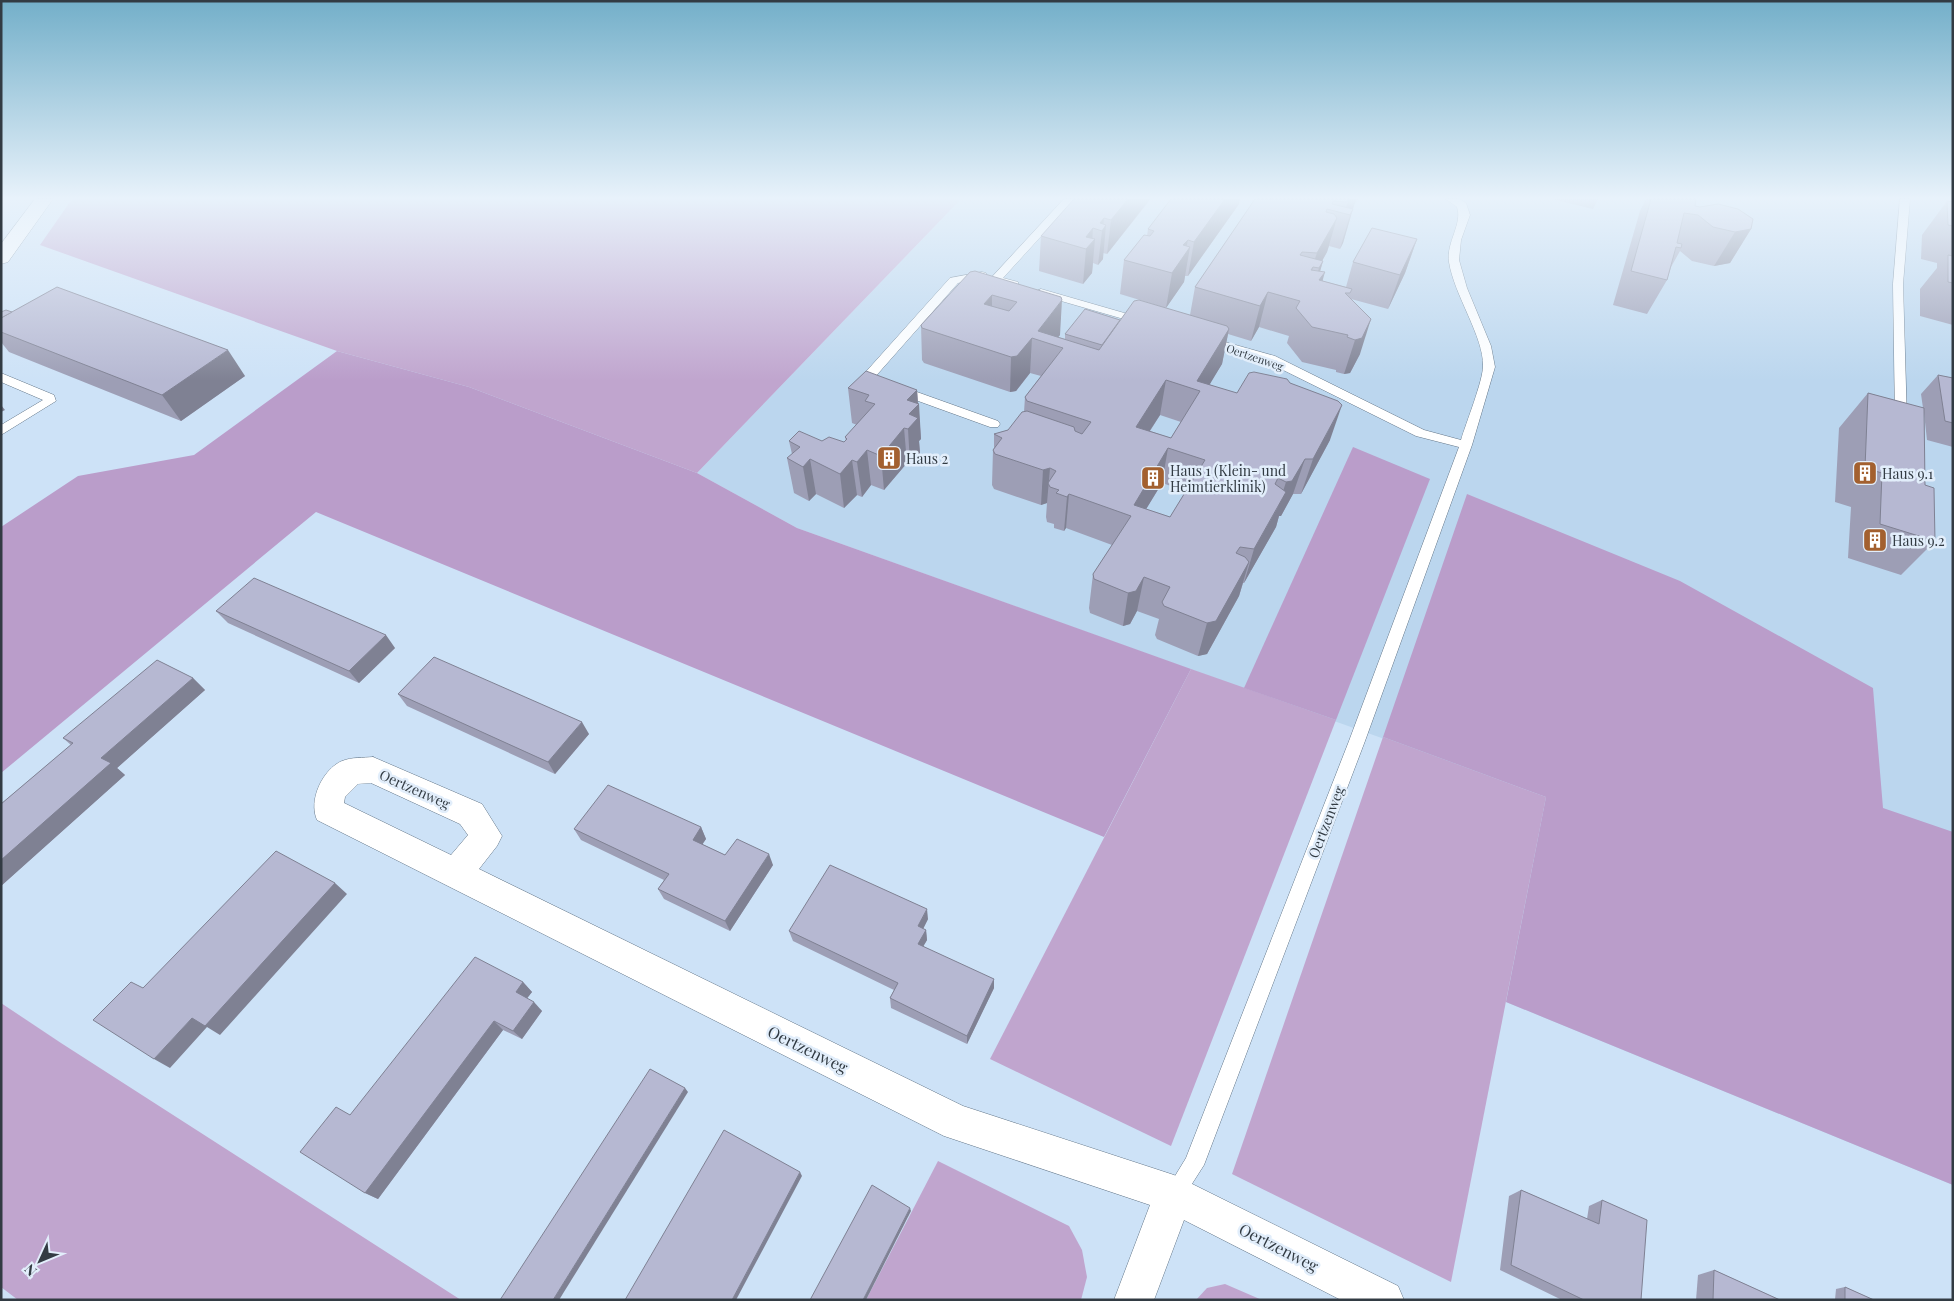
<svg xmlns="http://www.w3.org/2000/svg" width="1954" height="1301" font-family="'Playfair Display',serif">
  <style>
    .built { fill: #bbd6ee }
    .green { fill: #c0a5ce }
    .forest { fill: #ba9dca }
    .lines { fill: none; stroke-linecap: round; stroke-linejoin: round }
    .service-casing { stroke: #637688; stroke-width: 1 }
    .minor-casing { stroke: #637688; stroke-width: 1 }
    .service { fill: #fff; fill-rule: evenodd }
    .minor { fill: #fff; fill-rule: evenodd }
    .wall { fill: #9d9eb5; fill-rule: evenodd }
    .shaded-wall { fill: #7f8193 }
    .building { fill: #b6b8d2; stroke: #7f8193; fill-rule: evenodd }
    .labels { text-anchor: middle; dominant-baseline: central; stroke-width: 5; stroke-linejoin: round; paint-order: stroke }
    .far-street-label { font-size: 11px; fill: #323b43; stroke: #e2eefb }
    .poi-label { font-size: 14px; fill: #323b43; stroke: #e2eefb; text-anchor: start }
    .street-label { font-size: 14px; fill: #323b43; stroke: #e2eefb }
    .near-street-label { font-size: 16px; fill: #323b43; stroke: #e2eefb }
  </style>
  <rect width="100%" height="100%" fill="#cde2f7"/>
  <polygon class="built" points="961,199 1953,199 1953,1185 1506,1002 1546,797 797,528 697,473"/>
  <g class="green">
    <polygon points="72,199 961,199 697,473 469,387 337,351 40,245"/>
    <polygon points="1191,669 1336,720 1171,1146 990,1059"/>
    <polygon points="1383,737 1546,797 1451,1282 1232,1174"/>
    <polygon points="1,1003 61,1043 461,1300 18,1300 1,1287"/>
    <polygon points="938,1161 1069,1226 1082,1250 1087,1277 1081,1300 866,1300"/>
    <polygon points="1225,1284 1262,1300 1196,1300 1207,1288"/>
  </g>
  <g class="forest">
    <polygon points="337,351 469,387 697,473 797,528 1191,669 1104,837 316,512 1,773 1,527 78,476 194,455"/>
    <polygon points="1353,447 1430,479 1336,720 1244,688"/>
    <polygon points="1467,494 1680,581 1873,688 1883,808 1953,832 1953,1185 1506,1002 1546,797 1383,737"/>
  </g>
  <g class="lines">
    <defs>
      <g id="service">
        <polygon points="1064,199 1075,199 1003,278 1018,282 1018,286 992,281 992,277"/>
        <path d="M1446,199H1459L1466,203L1470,215L1461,240L1459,260L1467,288L1491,346L1495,367L1472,445L1365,741L1204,1165L1181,1201L1174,1204L1167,1201L1164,1194L1186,1158L1349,741L1459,447L1416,436L1267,362L1203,343L1201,341L1207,337L1275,356L1424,430L1461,440C1466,423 1483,381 1483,366C1484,337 1454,295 1449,262C1446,242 1463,224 1457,207Z"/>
        <polygon points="1900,199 1910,199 1903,284 1907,422 1901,426 1895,422 1893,284"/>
        <polygon points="982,272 986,273 986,277 958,283 875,377 998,421 1000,424 998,427 990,427 863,381 861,378 863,375 950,278"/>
        <polygon points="1041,289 1145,319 1147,321 1141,324 1037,294 1035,292"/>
        <polygon points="1,373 54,395 56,401 1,435 1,425 43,400 1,382"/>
      </g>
      <g id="minor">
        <polygon points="35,199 53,199 8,262 1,264 1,244"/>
        <path d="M373,757L482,804L502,836L497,846L479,869L963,1106L1174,1175L1398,1286L1404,1300H1341L1184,1220L1154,1300H1114L1150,1205L944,1136L317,820C308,800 323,769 342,761C352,757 363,758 373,757ZM371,783L460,824L468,835L451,855L344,803L345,797L358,784Z"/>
      </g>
    </defs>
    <use href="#service" class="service-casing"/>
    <use href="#minor" class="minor-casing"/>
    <use href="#service" class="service"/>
    <use href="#minor" class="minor"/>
  </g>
  <g class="wall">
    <path d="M1255,199H1358L1355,204H1354L1343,243L1340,249L1329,246L1327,252L1322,261H1323L1320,271L1323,281L1346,287L1353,262L1417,239L1405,273L1388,309L1351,299L1360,354L1350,373L1344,374L1336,372V370L1302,362L1287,343L1289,336L1259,327L1251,341L1228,334L1222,364L1209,384L1330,440L1301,494H1293L1281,516H1279L1276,527L1244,583H1243L1239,596L1207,654L1198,656L1157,639L1155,635L1159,619L1137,611L1130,624L1123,626L1090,613L1089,608L1093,574L1112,545L1066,528L1064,531L1054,528V524L1047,522L1046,517L1047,503L1041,505L994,489L992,485L993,450L994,448V434L1008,430L1024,412L1025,397L1041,376L1030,373L1016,391L1010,392L924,363L922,360L921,325L975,271L1060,335L1058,337L1065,339V334L1120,320L1190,315L1195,287ZM1160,415L1181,422L1171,438L1150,431ZM1162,483L1186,491L1170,517L1146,509Z"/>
    <polygon points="1552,199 1598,199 1593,209"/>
    <polygon points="1646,199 1696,199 1695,206 1751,229 1730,263 1714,266 1692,261 1680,251 1671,267 1667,280 1647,314 1613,305 1640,211"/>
    <polygon points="1150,200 1107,254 1103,253 1103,259 1098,265 1093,263 1092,273 1083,284 1039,271 1041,236"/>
    <polygon points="1947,201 1953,202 1953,325 1920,316 1920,289 1937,268 1937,263 1921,259 1922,235"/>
    <polygon points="1239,204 1188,276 1185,276 1184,282 1166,308 1120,294 1124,260 1147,236 1148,229"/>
    <polygon points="1,312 12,312 245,376 181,421 9,352 1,342"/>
    <polygon points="1938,375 1953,378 1953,447 1927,440 1924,413 1925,485 1935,541 1901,575 1848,558 1851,507 1835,502 1839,428 1868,393 1923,408 1921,394"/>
    <polygon points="848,388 917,390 921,439 919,441 920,453 910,464 907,463 884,490 871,485 862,497 857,495 844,508 816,494 809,501 794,493 787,458 792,454 789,441 844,442 846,441 845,437 857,425 852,423"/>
    <polygon points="216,611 395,648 359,683 228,623"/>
    <polygon points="193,678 205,690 117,768 125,775 1,886 1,804 71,745 63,738"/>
    <polygon points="398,694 589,734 555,774 407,706"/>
    <polygon points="701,827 706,839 702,844 725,855 773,865 730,931 664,899 658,889 664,880 581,840 574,829"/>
    <polygon points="928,919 923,929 926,930 927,940 923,946 994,988 967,1044 891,1008 890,998 894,990 793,941 789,931"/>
    <polygon points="523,982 532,992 527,998 542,1011 522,1039 503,1030 378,1199 365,1193 350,1115"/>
    <polygon points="1521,1190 1587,1219 1589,1206 1602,1200 1641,1300 1562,1300 1500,1270 1509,1196"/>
    <polygon points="1714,1270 1780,1300 1696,1300 1698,1275"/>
    <polygon points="1845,1287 1874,1300 1835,1300 1836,1289"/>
  </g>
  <g class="shaded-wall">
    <polygon points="1128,199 1150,199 1107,254 1111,220"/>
    <polygon points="1225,199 1240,199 1239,204 1188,276 1194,242"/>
    <polygon points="1349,199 1356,199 1353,209 1344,214"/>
    <polygon points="1353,209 1343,243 1340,249 1350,215"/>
    <polygon points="1104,218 1103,229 1106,225 1103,259 1098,265 1102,231 1100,223"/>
    <polygon points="1337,218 1327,252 1318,268 1313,267 1304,301 1311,270 1317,253"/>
    <polygon points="1093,228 1092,243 1095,239 1092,273 1083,284 1086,249 1086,237"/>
    <polygon points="1751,229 1730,263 1714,266 1735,232"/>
    <polygon points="1417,239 1405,273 1388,309 1400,275"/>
    <polygon points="1188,240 1185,254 1190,247 1184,282 1166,308 1172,273 1183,245"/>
    <polygon points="1323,261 1313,296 1309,303 1319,268"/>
    <polygon points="1325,272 1315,307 1319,280"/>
    <polygon points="1268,292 1259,327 1251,341 1260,306"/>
    <polygon points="992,295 992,329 984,304"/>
    <polygon points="1062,300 1060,335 1052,344 1038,331"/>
    <polygon points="1371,319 1360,354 1350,373 1344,374 1355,340"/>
    <polygon points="1229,329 1222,364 1198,404 1200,391 1197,381"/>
    <polygon points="1032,338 1030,373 1016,391 1010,392 1011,357"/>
    <polygon points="228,350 245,376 181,421 162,395"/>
    <polygon points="1166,380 1160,415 1130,461 1136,427"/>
    <polygon points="917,390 918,405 919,404 921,439 919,441 920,453 910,464 908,429 907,400"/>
    <polygon points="1,405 5,410 1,412"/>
    <polygon points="1342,405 1330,440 1301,494 1313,459"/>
    <polygon points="904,428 907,463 884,490 881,456"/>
    <polygon points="1168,448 1162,483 1128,539 1134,505"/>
    <polygon points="867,450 871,485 862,497 857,462"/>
    <polygon points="810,459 816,494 809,501 803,467"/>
    <polygon points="1305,459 1293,494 1281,516 1279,516 1276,527 1244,583 1254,549 1278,507 1286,482"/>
    <polygon points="852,460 857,495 844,508 840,474"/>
    <polygon points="1050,468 1047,503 1041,505 1043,470"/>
    <polygon points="1069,494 1066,528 1064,531 1067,497"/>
    <polygon points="1249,562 1239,596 1207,654 1198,656 1207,623"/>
    <polygon points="1144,577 1137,611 1130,624 1123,626 1128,593"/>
    <polygon points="386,635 395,648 359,683 349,671"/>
    <polygon points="193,678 205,690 117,768 125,775 1,886 1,860 101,758"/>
    <polygon points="582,722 589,734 555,774 548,762"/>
    <polygon points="701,827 706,839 698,851 693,840"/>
    <polygon points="769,854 773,865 730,931 725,921"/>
    <polygon points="335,883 347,894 220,1035 207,1027 170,1068 154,1059 192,1018"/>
    <polygon points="927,909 928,919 919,937 918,926"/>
    <polygon points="926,930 927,940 919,954 918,944"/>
    <polygon points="994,979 994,988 967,1044 967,1036"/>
    <polygon points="523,982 532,992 525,1001 516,992"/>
    <polygon points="534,1002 542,1011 522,1039 513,1031"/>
    <polygon points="494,1021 503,1030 378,1199 365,1193"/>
    <polygon points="685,1088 688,1092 559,1300 553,1300"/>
    <polygon points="800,1172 802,1176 736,1300 732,1300"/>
    <polygon points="910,1208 911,1211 866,1300 863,1300"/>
  </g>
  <g class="building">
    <polygon points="1074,199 1128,199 1111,220 1104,218 1100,223 1106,225 1102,231 1093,228 1086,237 1095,239 1086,249 1041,236"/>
    <polygon points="1171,199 1225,199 1194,242 1188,240 1183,245 1190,247 1172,273 1124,260 1144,235 1150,236 1154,231 1148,229"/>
    <polygon points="1255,199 1349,199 1347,202 1333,201 1332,204 1353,209 1350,215 1327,209 1326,212 1334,214 1337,218 1317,253 1302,252 1300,255 1323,261 1319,268 1313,267 1311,270 1325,272 1319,280 1352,289 1350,293 1345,293 1371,319 1362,338 1355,340 1347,337 1348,335 1312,327 1296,308 1300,301 1268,292 1260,306 1195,287"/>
    <polygon points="1651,199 1696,199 1695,206 1700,207 1718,204 1738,209 1753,219 1751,229 1735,232 1713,227 1698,215 1684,213 1677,243 1682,244 1681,248 1676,247 1667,280 1631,271"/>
    <polygon points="1947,201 1953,202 1953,226 1948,225"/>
    <polygon points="1372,228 1417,239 1400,275 1353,262"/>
    <polygon points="1948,255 1953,256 1953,283 1948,282"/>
    <path d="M975,271L1061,297L1062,300L1038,331L1099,350L1134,301L1139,300L1227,326L1229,329L1197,381L1237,393L1249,373L1254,372L1287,379L1290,383L1338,401L1342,405L1313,459H1305L1292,481L1286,482L1278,478L1275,484L1286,492L1254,549L1240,547L1236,553L1245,557L1249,562L1216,621L1207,623L1164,606L1162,602L1170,587L1144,577L1136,591L1128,593L1094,579L1093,574L1131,516L1069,494L1067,497L1056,493L1059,490L1050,487L1048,483L1056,471L1050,468L1043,470L995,454L993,450L1002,438L994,434L1008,430L1022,412L1027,411L1074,427L1075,431L1082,434L1091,422L1027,401L1025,397L1063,348L1032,338L1017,356L1011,357L922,328L921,325L970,272ZM992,295L1017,302L1009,311L984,304ZM1166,380L1200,391L1171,438L1136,427ZM1168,448L1205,460L1170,517L1134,505Z"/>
    <polygon points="57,287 228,350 162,395 1,332 1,318"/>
    <polygon points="1085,309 1120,320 1102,345 1065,334"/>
    <polygon points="6,310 12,312 1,318 1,312"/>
    <polygon points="866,371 917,390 907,400 919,404 909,414 918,418 908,429 904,428 881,456 867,450 857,462 852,460 840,474 810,459 803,467 787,458 800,447 789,441 799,431 822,441 829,437 844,442 847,439 845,437 875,404 865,401 869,395 848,388"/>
    <polygon points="1938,375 1953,378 1953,423 1945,421"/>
    <polygon points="1868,393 1924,408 1925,485 1934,488 1935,541 1880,524 1882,473 1865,468"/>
    <polygon points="254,578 386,635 349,671 216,611"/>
    <polygon points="434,657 582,722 548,762 398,694"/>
    <polygon points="157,660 193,678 101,758 111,763 1,860 1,804 73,743 63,738"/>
    <polygon points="608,785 701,827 693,840 725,855 737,839 769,854 725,921 658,889 669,874 574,829"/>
    <polygon points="276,851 335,883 205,1026 192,1018 154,1059 93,1020 131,982 143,988"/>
    <polygon points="830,865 927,909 918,926 926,930 918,944 994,979 967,1036 890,998 898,983 789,931"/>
    <polygon points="475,957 523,982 516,992 534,1002 513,1031 494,1021 365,1193 300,1152 336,1107 350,1115"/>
    <polygon points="650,1069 685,1088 553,1300 500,1300"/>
    <polygon points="724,1130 800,1172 732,1300 625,1300"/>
    <polygon points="872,1185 910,1208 863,1300 810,1300"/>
    <polygon points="1521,1190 1599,1224 1602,1200 1647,1220 1641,1300 1584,1300 1511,1265"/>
    <polygon points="1714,1270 1780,1300 1713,1300"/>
    <polygon points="1845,1287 1874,1300 1845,1300"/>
  </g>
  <linearGradient id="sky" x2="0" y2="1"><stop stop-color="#73afc9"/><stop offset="0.52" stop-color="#e8f2fb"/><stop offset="1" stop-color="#e8f2fb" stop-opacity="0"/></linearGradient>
  <rect width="1954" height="381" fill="url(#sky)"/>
  <defs>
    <symbol id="building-square" viewBox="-11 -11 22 22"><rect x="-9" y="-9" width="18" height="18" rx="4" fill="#a3602f" stroke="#e2eefb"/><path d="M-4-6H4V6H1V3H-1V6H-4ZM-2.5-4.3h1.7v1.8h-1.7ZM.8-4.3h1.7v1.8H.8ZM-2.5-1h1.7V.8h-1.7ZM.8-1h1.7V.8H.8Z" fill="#fff"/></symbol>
  </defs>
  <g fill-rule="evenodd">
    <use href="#building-square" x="875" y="444" width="28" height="28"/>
    <use href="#building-square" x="1851" y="459" width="28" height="28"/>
    <use href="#building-square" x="1139" y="464" width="28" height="28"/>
    <use href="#building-square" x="1861" y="526" width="28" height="28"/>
  </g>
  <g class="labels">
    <g class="far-street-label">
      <text transform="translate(1255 357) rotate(19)">Oertzenweg</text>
    </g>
    <g class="poi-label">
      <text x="906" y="458">Haus 2</text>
      <text x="1170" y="470">Haus 1 (Klein- und<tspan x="1170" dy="16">Heimtierklinik)</tspan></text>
      <text x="1882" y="473">Haus 9.1</text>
      <text x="1892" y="540">Haus 9.2</text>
    </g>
    <g class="street-label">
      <text transform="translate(415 789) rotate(24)">Oertzenweg</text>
      <text transform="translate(1326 822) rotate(-69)">Oertzenweg</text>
    </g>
    <g class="near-street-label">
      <text transform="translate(808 1049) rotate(26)">Oertzenweg</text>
      <text transform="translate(1279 1247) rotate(27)">Oertzenweg</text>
    </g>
  </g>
  <rect width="1954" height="1301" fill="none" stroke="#323b43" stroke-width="5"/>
  <g transform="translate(40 1261) rotate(226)" stroke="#e2eefb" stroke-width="4" paint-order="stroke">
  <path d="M0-4L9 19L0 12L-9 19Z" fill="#323b43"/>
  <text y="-8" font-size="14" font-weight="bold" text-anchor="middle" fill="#323b43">N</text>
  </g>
</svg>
